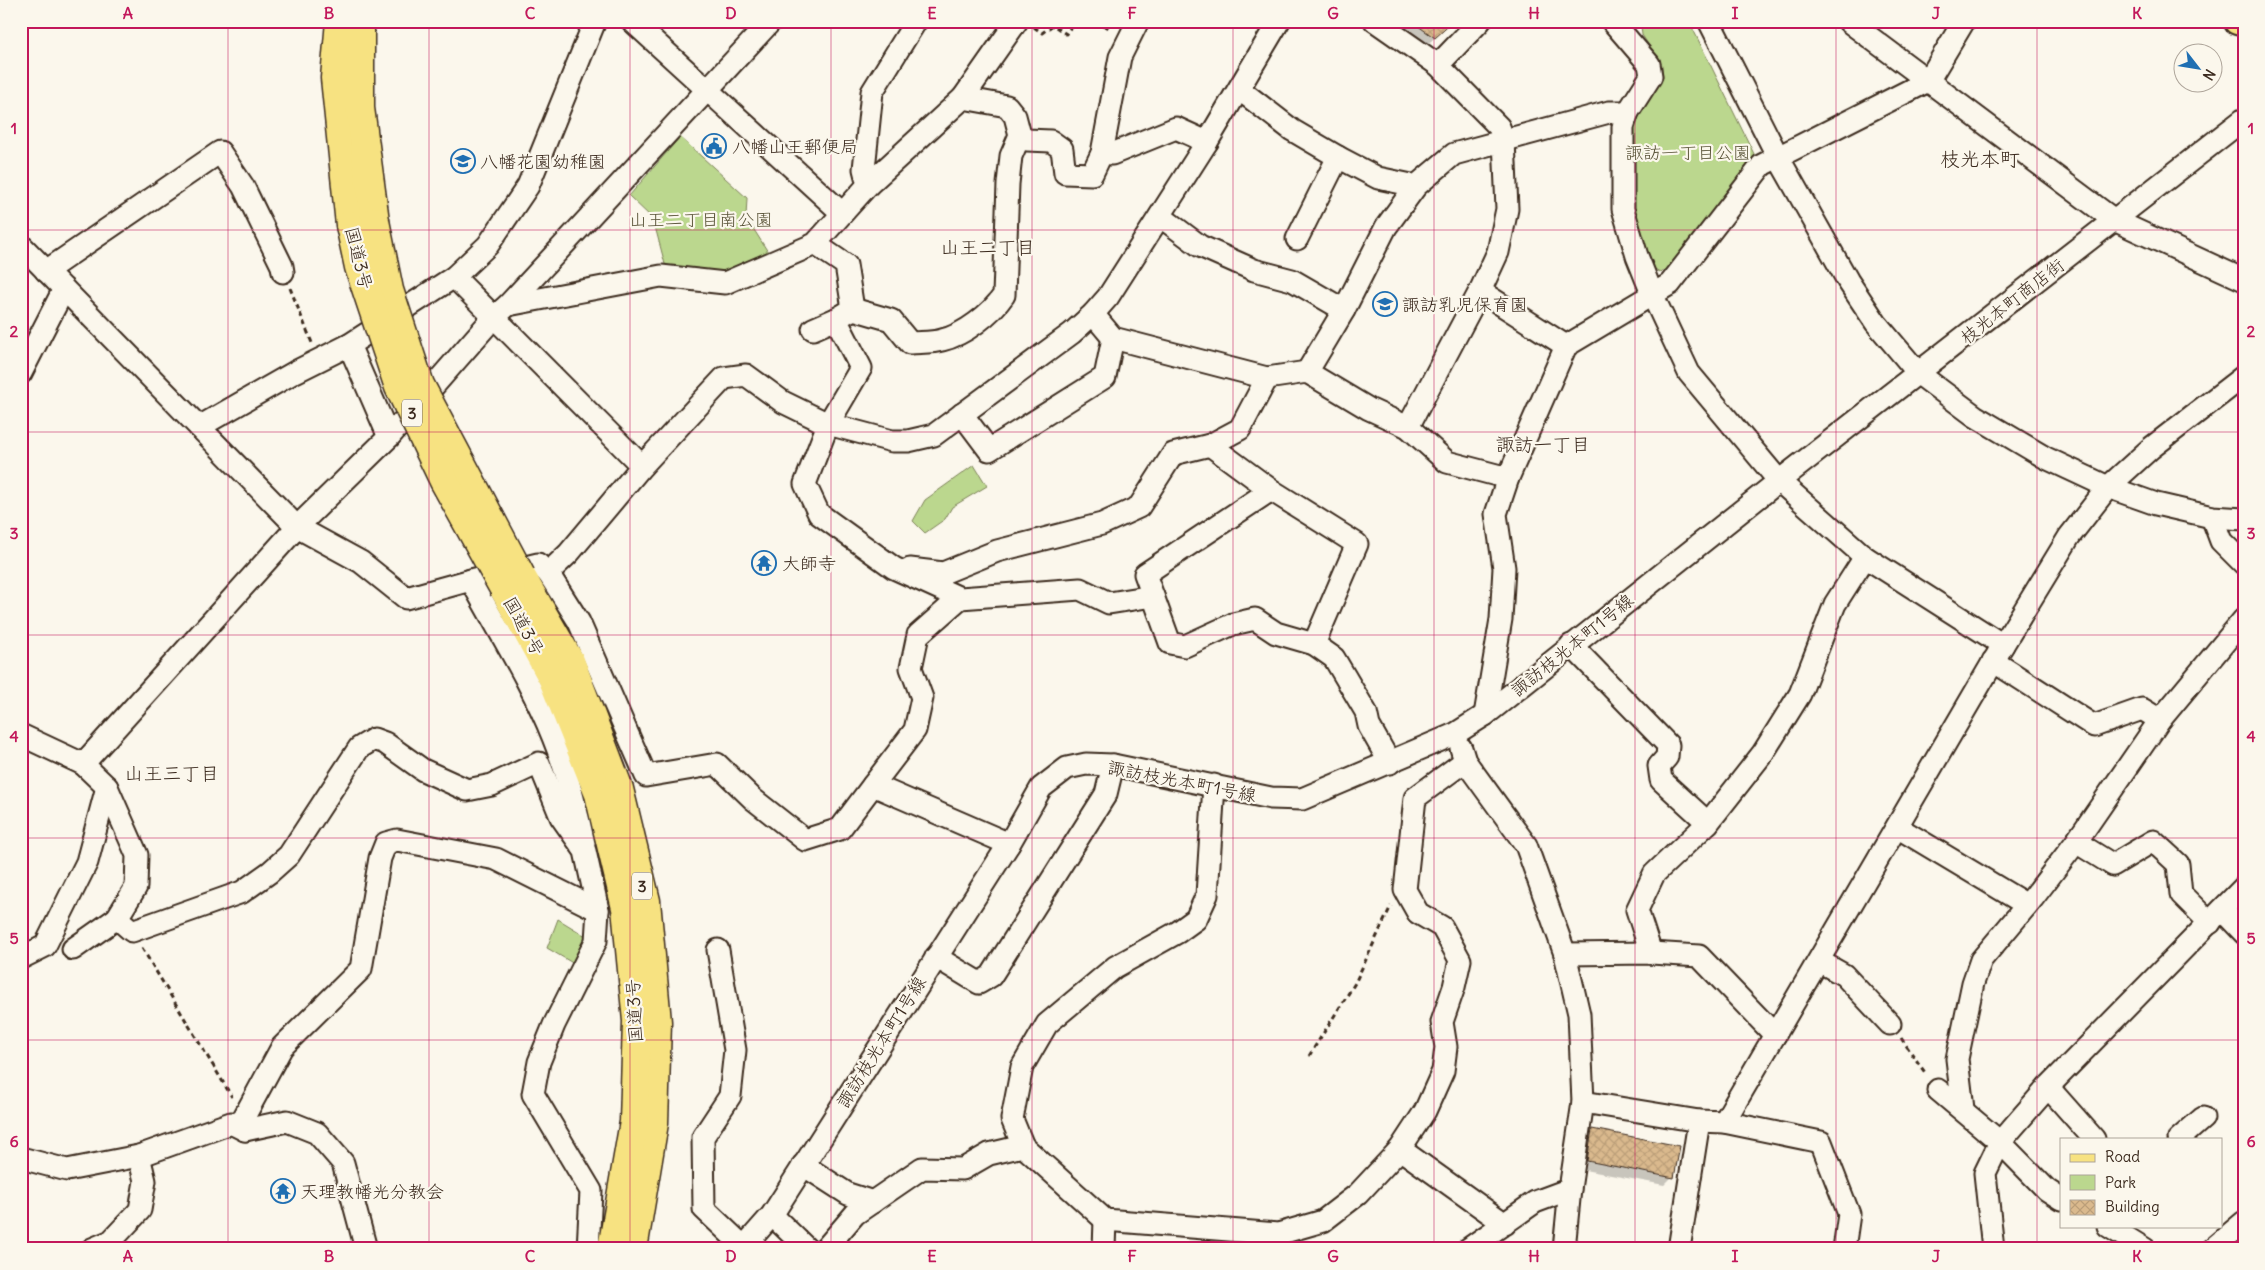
<svg xmlns="http://www.w3.org/2000/svg" width="2265" height="1270" font-family="Delius,'Klee One',sans-serif">
  <style>
    .park { fill: #bbd78e; stroke: #7b8056 }
    .shadow { fill: #0003 }
    .building { fill: url(#building-cross-hatch); stroke: #3b2a1e }
    .lines { fill: none; stroke-linecap: round; stroke-linejoin: round }
    .minor-casing { stroke: #3b2a1e; stroke-width: 25 }
    .major-casing { stroke: #3b2a1e; stroke-width: 30 }
    .highway-casing { stroke: #3b2a1e; stroke-width: 31 }
    .path { stroke: #3b2a1e; stroke-width: 3; stroke-dasharray: 5 4; stroke-linecap: butt }
    .minor { stroke: #fbf7ec; stroke-width: 21 }
    .major { stroke: #f7e281; stroke-width: 26 }
    .highway { stroke: #f7e281; stroke-width: 28 }
    .highway-bridge-casing { stroke: #3b2a1e; stroke-width: 31; stroke-linecap: butt }
    .highway-bridge { stroke: #f7e281; stroke-width: 28 }
    .grid { fill: none; stroke: #c2185b; stroke-width: 1; stroke-opacity: 0.55 }
    .labels { text-anchor: middle; dominant-baseline: central; stroke-width: 4.5; stroke-linejoin: round; paint-order: stroke }
    .shield { fill: #fbf7ec; stroke: #75685c; stroke-width: 1 }
    .shield-label { font-size: 16px; font-weight: bold; fill: #3b2a1e }
    .poi-label { font-size: 18px; fill: #3b2a1e; stroke: #fbf7ec; text-anchor: start }
    .park-label { font-size: 18px; fill: #5b553a; stroke: #fbf7ec }
    .street-label { font-size: 18px; fill: #3b2a1e; stroke: #fbf7ec }
    .neighbourhood-label { font-size: 19px; fill: #3b2a1e; stroke: #fbf7ec }
    .quarter-label { font-size: 20px; fill: #3b2a1e; stroke: #fbf7ec }
    .neatline { fill: none; stroke: #c2185b; stroke-width: 2 }
    .grid-label { font-size: 16px; text-anchor: middle; font-weight: bold; fill: #c2185b }
  </style>
  <defs>
    <pattern id="building-cross-hatch" width="8" height="8" patternUnits="userSpaceOnUse" patternTransform="scale(1.25)"><rect width="8" height="8" fill="#dab98d"/><path d="M0 0l8 8M0 8l8-8" fill="none" stroke="#bc9f79"/></pattern>
  </defs>
  <rect width="100%" height="100%" fill="#fbf7ec"/>
  <filter id="ink" filterUnits="userSpaceOnUse"><feTurbulence type="fractalNoise" baseFrequency=".02" numOctaves="2"/><feDisplacementMap in="SourceGraphic" scale="10" xChannelSelector="R" yChannelSelector="G"/><feConvolveMatrix kernelMatrix="1 2 1 2 8 2 1 2 1" color-interpolation-filters="sRGB"/></filter>
  <g filter="url(#ink)">
    <g class="park">
      <polygon points="1650,21 1689,21 1756,158 1672,268 1660,272 1653,268 1633,214 1632,127 1663,78 1662,65 1642,35 1641,26"/>
      <polygon points="680,137 747,198 746,217 768,252 725,271 666,268 653,219 629,196"/>
      <polygon points="974,465 987,486 952,507 945,519 925,533 913,521 925,500"/>
      <polygon points="558,919 589,938 576,965 547,948"/>
    </g>
    <g class="shadow">
      <polygon points="1385,21 1454,21 1423,48"/>
      <polygon points="1592,1130 1672,1177 1664,1185 1579,1169 1584,1139"/>
    </g>
    <g class="building">
      <polygon points="1411,21 1454,21 1435,38"/>
      <polygon points="1592,1129 1680,1146 1674,1178 1587,1161"/>
    </g>
    <g class="lines">
      <defs>
        <g id="minor">
          <polyline points="632,21 842,213"/>
          <polyline points="1375,21 1438,65 1499,127 1504,140 1507,209 1498,252 1480,291 1408,427"/>
          <polyline points="1612,21 1649,64 1651,76 1628,112 1623,127 1623,209 1637,256 1653,296 1689,373 1779,481 1865,557 2003,645"/>
          <polyline points="1709,21 1778,157 1848,281 1876,323 1919,374 1975,416 2046,458 2108,487 2156,504 2212,517 2244,519"/>
          <polyline points="1848,21 2114,220 2244,280"/>
          <polyline points="1438,65 1480,21"/>
          <polyline points="1239,89 1292,130 1338,157 1378,178 1416,186"/>
          <polyline points="963,98 1007,106 1015,116 1020,135 1027,140 1051,141 1062,149 1065,173 1092,174 1102,153 1112,154 1176,128 1207,142"/>
          <polyline points="1102,153 1120,57 1138,21"/>
          <polyline points="868,185 864,169 872,92 916,21"/>
          <polyline points="1160,216 1200,246 1254,270 1292,280 1344,310"/>
          <polyline points="1297,239 1338,157"/>
          <polyline points="815,244 846,265 853,309 836,319 861,368 828,424 805,484 819,514 894,568 960,598 1080,589 1109,603 1153,596 1170,643 1185,646 1233,624 1255,619 1276,633 1314,644 1334,658 1366,712 1369,726 1390,763"/>
          <polyline points="21,245 297,527 361,562 406,598 471,580"/>
          <polyline points="46,271 220,152 243,186 282,266 283,272"/>
          <polyline points="454,277 642,466"/>
          <polyline points="1480,291 1566,346"/>
          <polyline points="508,305 661,276 725,283 815,244 868,185 963,98 1017,21"/>
          <path d="M853,309L891,320L910,343C920,342 932,343 942,340C964,335 991,314 1004,295L1008,184L1011,156L1020,135"/>
          <polyline points="1093,314 1113,338 1267,378 1307,372 1369,409 1408,427 1447,462 1508,478"/>
          <polyline points="813,329 836,319"/>
          <polyline points="349,345 389,437"/>
          <polyline points="1307,372 1344,310 1386,227 1416,186 1454,154 1609,112 1628,112"/>
          <polyline points="21,373 64,289"/>
          <polyline points="962,414 989,450 1105,377 1113,338"/>
          <polyline points="199,427 295,372 349,345 454,277 488,245 528,186 595,21"/>
          <polyline points="1210,445 1271,490 1357,544 1314,644"/>
          <polyline points="2212,517 2221,541 2244,564"/>
          <polyline points="910,569 943,573 997,551 1102,524 1139,507 1173,454 1210,445 1240,429 1267,378"/>
          <path d="M548,573L538,564L471,580C499,632 531,682 553,737C567,771 576,807 584,844"/>
          <polyline points="1153,596 1145,574 1271,490"/>
          <polyline points="960,598 918,635 911,668 922,698 915,730 873,785 1009,844"/>
          <polyline points="1571,645 1668,745 1667,757 1659,766 1661,780 1708,823"/>
          <polyline points="1993,661 2094,726 2142,709 2160,720"/>
          <polyline points="1485,715 1501,619 1504,568 1496,514 1508,478 1566,346 1670,284 1762,165 1928,81 1964,21"/>
          <polyline points="21,735 83,764 107,787 137,855 136,887 117,918 132,931 242,892 270,872 289,855 359,748 374,739 385,743 423,770 467,790 492,785 539,763 561,817 585,851 598,910 596,941 554,1025 539,1062 533,1094 591,1191 588,1249"/>
          <polyline points="1461,748 1465,761 1526,845 1565,954 1579,1014 1583,1102 1570,1189 1535,1202 1468,1249"/>
          <polyline points="83,764 297,527 389,437 493,318 508,305 771,21"/>
          <polyline points="873,785 840,829 805,840 753,799 717,764 646,776 579,622 548,573 569,553 642,466 724,378 746,375 783,402 828,424 892,441 908,441 934,435 1072,333 1093,314 1108,297 1207,142 1279,21"/>
          <polyline points="1214,785 1207,895 1196,919 1178,932 1115,967 1047,1024 1022,1067 1012,1119 1023,1146 1105,1220 1278,1234 1323,1221 1358,1194 1400,1149 1425,1111 1443,1071 1446,1047 1442,1022 1454,987 1460,960 1442,927 1418,913 1405,890 1415,798 1465,761"/>
          <polyline points="1897,827 2027,905"/>
          <polyline points="2076,842 2113,865 2153,841 2178,864 2181,894 2210,923"/>
          <polyline points="2222,910 2244,933"/>
          <polyline points="73,949 117,918"/>
          <polyline points="718,950 735,1050 730,1096 703,1137 704,1209 744,1247"/>
          <polyline points="1651,953 1637,910 1654,874 1708,823 1763,753 1800,694 1835,604 1865,557"/>
          <polyline points="1565,954 1651,953 1699,956 1775,1035"/>
          <polyline points="936,957 979,983 991,976 1106,794 1113,765"/>
          <polyline points="21,958 45,946 87,862 107,787"/>
          <polyline points="1819,961 1844,975 1890,1024"/>
          <polyline points="2048,1087 2094,1139"/>
          <polyline points="1938,1090 2000,1142 2047,1190 2061,1199"/>
          <polyline points="1583,1102 1699,1121 1724,1122 1821,1142 1849,1214 1844,1249"/>
          <polyline points="1963,1109 1957,1059 1973,983 1981,960 2033,898 2076,842 2160,720 2244,619"/>
          <polyline points="1724,1122 2003,645 2069,537 2108,487 2151,448 2244,376"/>
          <polyline points="245,1130 244,1117 282,1047 361,969 380,858 386,843 397,840 496,859 598,910"/>
          <polyline points="2179,1139 2203,1118"/>
          <polyline points="1400,1149 1505,1224"/>
          <polyline points="21,1158 67,1170 139,1156 231,1123 245,1130 287,1121 317,1133 343,1163 366,1249"/>
          <polyline points="803,1165 848,1194 873,1202"/>
          <polyline points="772,1215 807,1249"/>
          <polyline points="2108,1226 2145,1249"/>
          <polyline points="92,1249 111,1241 140,1210 145,1181 139,1156"/>
          <polyline points="742,1249 772,1215 1009,844 1041,788 1067,768 1086,764 1113,765 1271,798 1302,799 1455,734 1485,715 1779,481 2244,119"/>
          <polyline points="825,1249 855,1214 922,1168 963,1169 989,1154 1023,1146"/>
          <polyline points="1104,1249 1105,1220"/>
          <polyline points="1564,1249 1570,1189"/>
          <polyline points="1679,1249 1699,1121"/>
          <polyline points="1993,1249 1985,1173 2000,1142 2048,1087 2244,887"/>
          <polyline points="2212,1249 2244,1222"/>
        </g>
        <polyline id="major" points="2237,21 2244,23"/>
        <g id="highway">
          <polyline points="340,21 335,78 350,225"/>
          <polyline points="360,21 360,108 375,221"/>
          <polyline points="521,576 570,661 619,789 646,901 657,1022 654,1123 633,1249"/>
          <polyline points="504,589 552,677 599,794 626,908 637,1021 634,1122 612,1249"/>
        </g>
      </defs>
      <use href="#minor" class="minor-casing"/>
      <use href="#major" class="major-casing"/>
      <use href="#highway" class="highway-casing"/>
      <g class="path">
        <polyline points="1096,21 1111,29"/>
        <polyline points="1034,27 1042,33 1053,25 1066,34 1075,21"/>
        <polyline points="290,288 312,343"/>
        <polyline points="142,948 232,1097"/>
        <polyline points="1901,1038 1926,1074"/>
        <polyline points="1309,1056 1355,983 1391,906"/>
      </g>
      <use href="#minor" class="minor"/>
      <use href="#major" class="major"/>
      <use href="#highway" class="highway"/>
      <defs>
        <g id="highway-bridge">
          <polyline points="375,221 389,290 420,385 521,576"/>
          <polyline points="350,225 359,267 399,387 444,481 504,589"/>
        </g>
      </defs>
      <use href="#highway-bridge" class="highway-bridge-casing"/>
      <use href="#highway-bridge" class="highway-bridge"/>
    </g>
  </g>
  <path class="grid" d="M228,21V1249M429,21V1249M630,21V1249M831,21V1249M1032,21V1249M1233,21V1249M1434,21V1249M1635,21V1249M1836,21V1249M2037,21V1249M21,230H2244M21,432H2244M21,635H2244M21,838H2244M21,1040H2244"/>
  <defs>
    <symbol id="civic-ring" viewBox="-11 -11 22 22"><circle r="9.5" fill="#fbf7ec" stroke="#1f6fb2" stroke-width="1.5"/><path d="M-.6-6.5H3V-4.5H.6V-3L4-1V1h2V6H-6V1h2V-1L-.6-3ZM-1.2 2.5V6h2.4V2.5Z" fill="#1f6fb2"/></symbol>
    <symbol id="school-ring" viewBox="-11 -11 22 22"><circle r="9.5" fill="#fbf7ec" stroke="#1f6fb2" stroke-width="1.5"/><path d="M0-5L7-2L0 1L-7-2ZM-4 1L0 2.5L4 1V4Q0 6-4 4Z" fill="#1f6fb2"/></symbol>
    <symbol id="temple-ring" viewBox="-11 -11 22 22"><circle r="9.5" fill="#fbf7ec" stroke="#1f6fb2" stroke-width="1.5"/><path d="M0-6L5-2H3V0L6.5 2.5H4V6H1.5V3h-3V6H-4V2.5H-6.5L-3 0V-2H-5Z" fill="#1f6fb2"/></symbol>
  </defs>
  <g fill-rule="evenodd">
    <use href="#civic-ring" x="700" y="132" width="28" height="28"/>
    <use href="#school-ring" x="449" y="147" width="28" height="28"/>
    <use href="#school-ring" x="1371" y="290" width="28" height="28"/>
    <use href="#temple-ring" x="750" y="549" width="28" height="28"/>
    <use href="#temple-ring" x="269" y="1177" width="28" height="28"/>
  </g>
  <g class="labels">
    <g class="shield">
      <rect x="402" y="399.5" width="20" height="27" rx="4"/>
      <rect x="632" y="872.5" width="20" height="27" rx="4"/>
    </g>
    <g class="shield-label">
      <text x="412" y="413">3</text>
      <text x="642" y="886">3</text>
    </g>
    <g class="poi-label">
      <text x="732" y="146">八幡山王郵便局</text>
      <text x="480" y="161">八幡花園幼稚園</text>
      <text x="1402" y="304">諏訪乳児保育園</text>
      <text x="782" y="563">大師寺</text>
      <text x="300" y="1191">天理教幡光分教会</text>
    </g>
    <g class="park-label">
      <text x="1688" y="152">諏訪一丁目公園</text>
      <text x="701" y="219">山王二丁目南公園</text>
    </g>
    <g class="street-label">
      <text transform="translate(359 258) rotate(76)">国道3号</text>
      <text transform="translate(2012 301) rotate(-38)">枝光本町商店街</text>
      <text transform="translate(524 626) rotate(61)">国道3号</text>
      <text transform="translate(1572 645) rotate(-39)">諏訪枝光本町1号線</text>
      <text transform="translate(1182 781) rotate(11)">諏訪枝光本町1号線</text>
      <text transform="translate(634 1011) rotate(-93)">国道3号</text>
      <text transform="translate(881 1042) rotate(-58)">諏訪枝光本町1号線</text>
    </g>
    <g class="neighbourhood-label">
      <text x="988" y="247">山王二丁目</text>
      <text x="1543" y="444">諏訪一丁目</text>
      <text x="172" y="773">山王三丁目</text>
    </g>
    <g class="quarter-label">
      <text x="1980" y="158">枝光本町</text>
    </g>
  </g>
  <rect width="2265" height="1270" fill="none" stroke="#fbf7ec" stroke-width="55"/>
  <rect x="2060" y="1138" width="162" height="90" fill="#fbf7ec" stroke="#aea59a"/>
  <rect x="2070" y="1154" width="25" height="8" fill="#f7e281" stroke="#aea59a"/>
  <text x="2105" y="1162" font-size="15" fill="#3b2a1e">Road</text>
  <rect x="2070" y="1175" width="25" height="15" fill="#bbd78e" stroke="#aea59a"/>
  <text x="2105" y="1188" font-size="15" fill="#3b2a1e">Park</text>
  <rect x="2070" y="1200" width="25" height="15" fill="url(#building-cross-hatch)" stroke="#aea59a"/>
  <text x="2105" y="1212" font-size="15" fill="#3b2a1e">Building</text>
  <g transform="translate(2198 68) rotate(121)"><circle r="24" fill="#fbf7ec" stroke="#aea59a"/>
  <path d="M0-4L9 19L0 12L-9 19Z" fill="#1f6fb2"/>
  <text y="-8" font-size="14" font-weight="bold" text-anchor="middle" fill="#3b2a1e">N</text>
  </g>
  <rect x="28" y="28" width="2210" height="1214" class="neatline"/>
  <g class="grid-label">
    <text x="128" y="19">A</text>
    <text x="329" y="19">B</text>
    <text x="530" y="19">C</text>
    <text x="731" y="19">D</text>
    <text x="932" y="19">E</text>
    <text x="1132" y="19">F</text>
    <text x="1333" y="19">G</text>
    <text x="1534" y="19">H</text>
    <text x="1735" y="19">I</text>
    <text x="1936" y="19">J</text>
    <text x="2137" y="19">K</text>
    <text x="14" y="134">1</text>
    <text x="2251" y="134">1</text>
    <text x="14" y="337">2</text>
    <text x="2251" y="337">2</text>
    <text x="14" y="539">3</text>
    <text x="2251" y="539">3</text>
    <text x="14" y="742">4</text>
    <text x="2251" y="742">4</text>
    <text x="14" y="944">5</text>
    <text x="2251" y="944">5</text>
    <text x="14" y="1147">6</text>
    <text x="2251" y="1147">6</text>
    <text x="128" y="1262">A</text>
    <text x="329" y="1262">B</text>
    <text x="530" y="1262">C</text>
    <text x="731" y="1262">D</text>
    <text x="932" y="1262">E</text>
    <text x="1132" y="1262">F</text>
    <text x="1333" y="1262">G</text>
    <text x="1534" y="1262">H</text>
    <text x="1735" y="1262">I</text>
    <text x="1936" y="1262">J</text>
    <text x="2137" y="1262">K</text>
  </g>
</svg>
